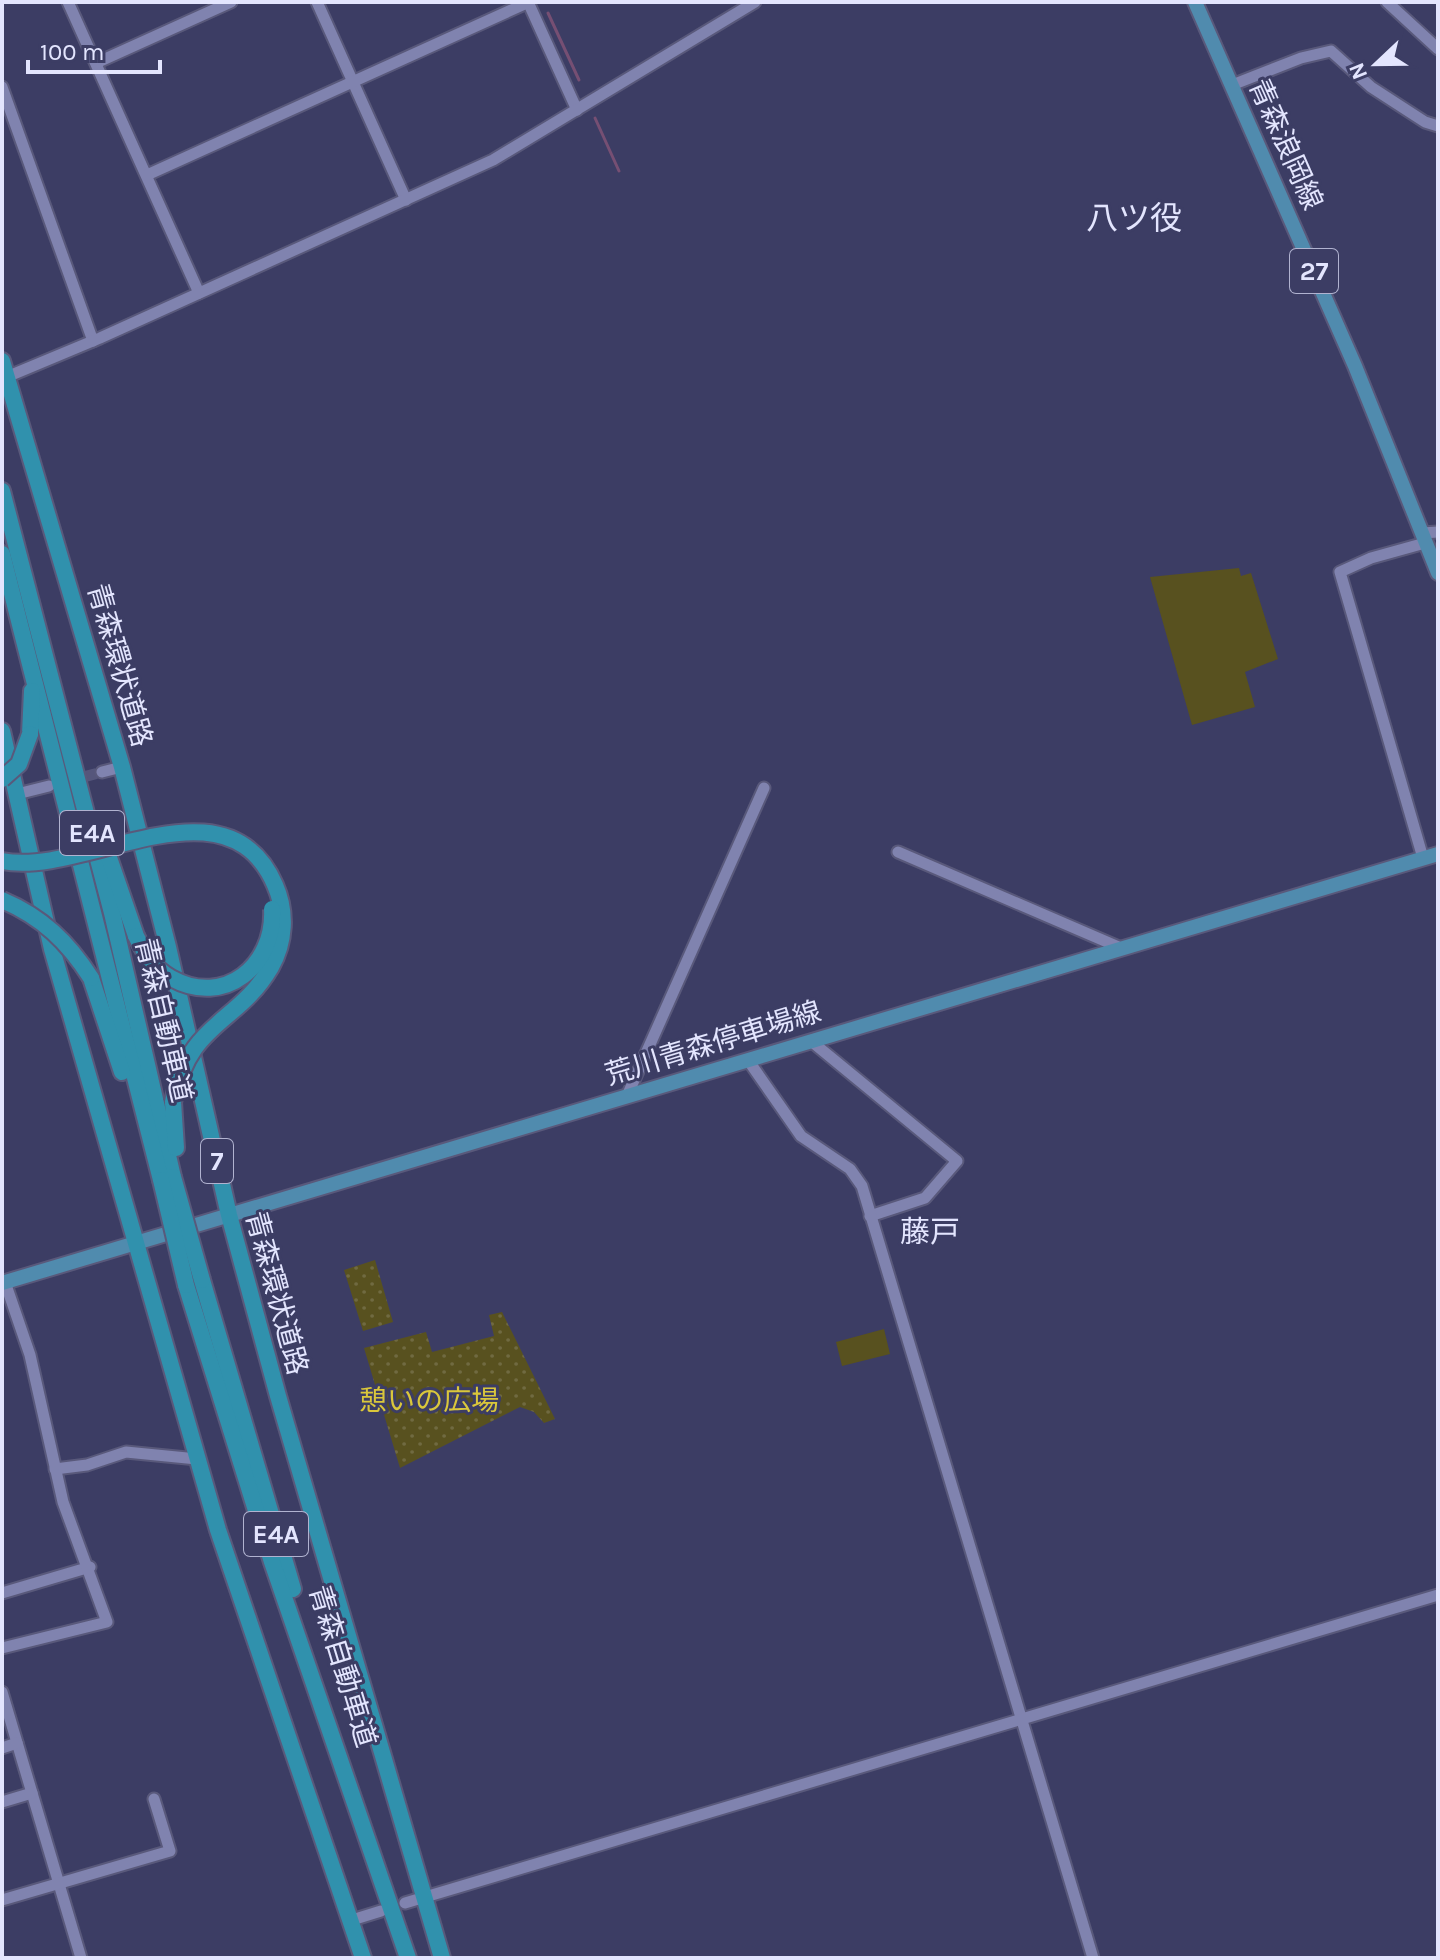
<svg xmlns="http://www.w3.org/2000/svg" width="1440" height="1960" font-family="Karla,'Noto Sans JP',sans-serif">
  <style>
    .grass { fill: #58511f }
    .park { fill: url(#park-dots) }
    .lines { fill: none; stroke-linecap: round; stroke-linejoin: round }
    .stream { stroke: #764f73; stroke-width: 3 }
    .minor-tunnel { stroke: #55567b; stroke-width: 11; stroke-dasharray: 11 5.5; stroke-linecap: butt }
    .minor-casing { stroke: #59597b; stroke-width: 15 }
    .major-casing { stroke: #59597b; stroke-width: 18 }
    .highway-casing { stroke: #59597b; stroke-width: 20 }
    .minor { stroke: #8083af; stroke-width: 11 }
    .major { stroke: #508bae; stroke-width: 14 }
    .highway { stroke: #3091ad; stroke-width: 16 }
    .highway-bridge-casing { stroke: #59597b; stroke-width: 20; stroke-linecap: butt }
    .highway-bridge { stroke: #3091ad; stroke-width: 16 }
    .labels { text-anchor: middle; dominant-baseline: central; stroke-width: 6; stroke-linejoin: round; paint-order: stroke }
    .shield { fill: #3c3d64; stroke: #b1b3d0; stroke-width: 2 }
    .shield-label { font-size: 26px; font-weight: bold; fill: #e3e5fe }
    .street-label { font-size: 28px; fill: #e3e5fe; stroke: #3c3d64 }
    .park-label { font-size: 28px; fill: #dac73b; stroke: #3c3d64 }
    .neighbourhood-label { font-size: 30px; fill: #e3e5fe; stroke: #3c3d64 }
    .quarter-label { font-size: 32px; fill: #e3e5fe; stroke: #3c3d64 }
  </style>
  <defs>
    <pattern id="park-dots" width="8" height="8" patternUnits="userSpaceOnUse" patternTransform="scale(2)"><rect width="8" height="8" fill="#58511f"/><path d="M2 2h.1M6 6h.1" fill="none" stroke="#706a41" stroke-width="1.8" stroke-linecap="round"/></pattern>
  </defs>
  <rect width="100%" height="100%" fill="#3c3d64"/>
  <g class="grass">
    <polygon points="1239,568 1241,576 1251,573 1278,659 1245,672 1255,707 1192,725 1150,577"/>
    <polygon points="884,1329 890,1354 842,1366 836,1342"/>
  </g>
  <g class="park">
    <polygon points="375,1260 393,1322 363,1331 344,1270"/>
    <polygon points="502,1312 555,1419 544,1423 534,1412 520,1407 400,1468 364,1348 426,1332 432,1352 494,1336 489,1315"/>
  </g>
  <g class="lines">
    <g class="stream">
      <polyline points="548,13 579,80"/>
      <polyline points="595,118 619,171"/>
    </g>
    <polyline class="minor-tunnel" points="54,785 102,772"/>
    <defs>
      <g id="minor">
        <polyline points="68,2 199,293"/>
        <polyline points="317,2 406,200"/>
        <polyline points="528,2 577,110"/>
        <polyline points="1387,2 1438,49"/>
        <polyline points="96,63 231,2"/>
        <polyline points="1232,85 1301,58 1331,51 1371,87 1425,122 1438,126"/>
        <polyline points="2,87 93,341"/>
        <polyline points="147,175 529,2"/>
        <polyline points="2,379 100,338 493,160 755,2"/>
        <polyline points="1422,533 1438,532"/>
        <polyline points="102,772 122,767"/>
        <polyline points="17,794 49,786"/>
        <polyline points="898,852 1121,948"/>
        <polyline points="1423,858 1340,572 1371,558 1425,543"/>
        <polyline points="811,1041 957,1161 925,1198 870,1216"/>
        <polyline points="748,1060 801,1136 850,1169 862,1186 1093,1958"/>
        <polyline points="627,1096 764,788"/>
        <polyline points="55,1469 87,1465 126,1452 197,1459"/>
        <polyline points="2,1593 90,1567"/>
        <polyline points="2,1648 107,1622 63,1502 30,1355 5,1282"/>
        <polyline points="2,1692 81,1958"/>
        <polyline points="2,1748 17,1743"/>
        <polyline points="2,1802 32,1793"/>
        <polyline points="2,1900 170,1851 154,1799"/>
        <polyline points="405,1903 1438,1595"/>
        <polyline points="352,1920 381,1911"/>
      </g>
      <g id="major">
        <polyline points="1195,2 1355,366 1438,573"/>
        <polyline points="2,1283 1438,854"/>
      </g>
      <g id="highway">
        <polyline points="2,361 122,767 168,947 229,1215 278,1396 442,1958"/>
        <polyline points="2,491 112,913 173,1177"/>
        <polyline points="2,554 161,1180"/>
        <polyline points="2,731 52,949 218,1530 363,1958"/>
        <polyline points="30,734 32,691"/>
        <polyline points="105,846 136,936"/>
        <polyline points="91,978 122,1072"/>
        <polyline points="173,1102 176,1148"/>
        <polyline points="202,1280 293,1589"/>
        <polyline points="186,1285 272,1562 408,1958"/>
      </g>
    </defs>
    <use href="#minor" class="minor-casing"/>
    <use href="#major" class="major-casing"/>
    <use href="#highway" class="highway-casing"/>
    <use href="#minor" class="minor"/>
    <use href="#major" class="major"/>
    <use href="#highway" class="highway"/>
    <defs>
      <g id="highway-bridge">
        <polyline points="2,779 19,764 30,734"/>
        <path d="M2,861C84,878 226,772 275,885C287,912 285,942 271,967C237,1025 189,1021 173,1102"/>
        <path d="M2,900C42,917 68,942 91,978"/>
        <path d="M136,936C144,952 154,969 171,978C225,1008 275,965 272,909"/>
        <polyline points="173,1177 202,1280"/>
        <polyline points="161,1180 186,1285"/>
      </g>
    </defs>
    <use href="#highway-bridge" class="highway-bridge-casing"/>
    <use href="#highway-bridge" class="highway-bridge"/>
  </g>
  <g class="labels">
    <g class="shield">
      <rect x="1290" y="249" width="48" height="44" rx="6"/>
      <rect x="60" y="811" width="64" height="44" rx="6"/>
      <rect x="201" y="1139" width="32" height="44" rx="6"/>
      <rect x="244" y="1512" width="64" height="44" rx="6"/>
    </g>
    <g class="shield-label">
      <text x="1314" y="271">27</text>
      <text x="92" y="833">E4A</text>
      <text x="217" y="1161">7</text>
      <text x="276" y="1534">E4A</text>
    </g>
    <g class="street-label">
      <text transform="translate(1286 144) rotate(66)">青森浪岡線</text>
      <text transform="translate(120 665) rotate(74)">青森環状道路</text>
      <text transform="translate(164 1020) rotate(77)">青森自動車道</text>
      <text transform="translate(713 1043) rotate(-17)">荒川青森停車場線</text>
      <text transform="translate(277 1293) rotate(75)">青森環状道路</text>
      <text transform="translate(343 1666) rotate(73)">青森自動車道</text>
    </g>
    <g class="park-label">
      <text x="429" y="1400">憩いの広場</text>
    </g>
    <g class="neighbourhood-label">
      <text x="930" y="1232">藤戸</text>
    </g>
    <g class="quarter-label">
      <text x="1134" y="218">八ツ役</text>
    </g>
  </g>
  <rect width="1440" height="1960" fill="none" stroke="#e3e5fe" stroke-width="8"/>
  <g transform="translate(1376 64) rotate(248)" stroke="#3c3d64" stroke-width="6" paint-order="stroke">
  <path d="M0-6L14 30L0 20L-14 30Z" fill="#e3e5fe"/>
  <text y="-12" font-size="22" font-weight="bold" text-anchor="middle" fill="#e3e5fe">N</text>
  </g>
  <path d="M28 60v12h132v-12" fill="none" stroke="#e3e5fe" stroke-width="4"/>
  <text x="40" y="60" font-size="24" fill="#e3e5fe" stroke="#3c3d64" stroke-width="6" paint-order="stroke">100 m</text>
</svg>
